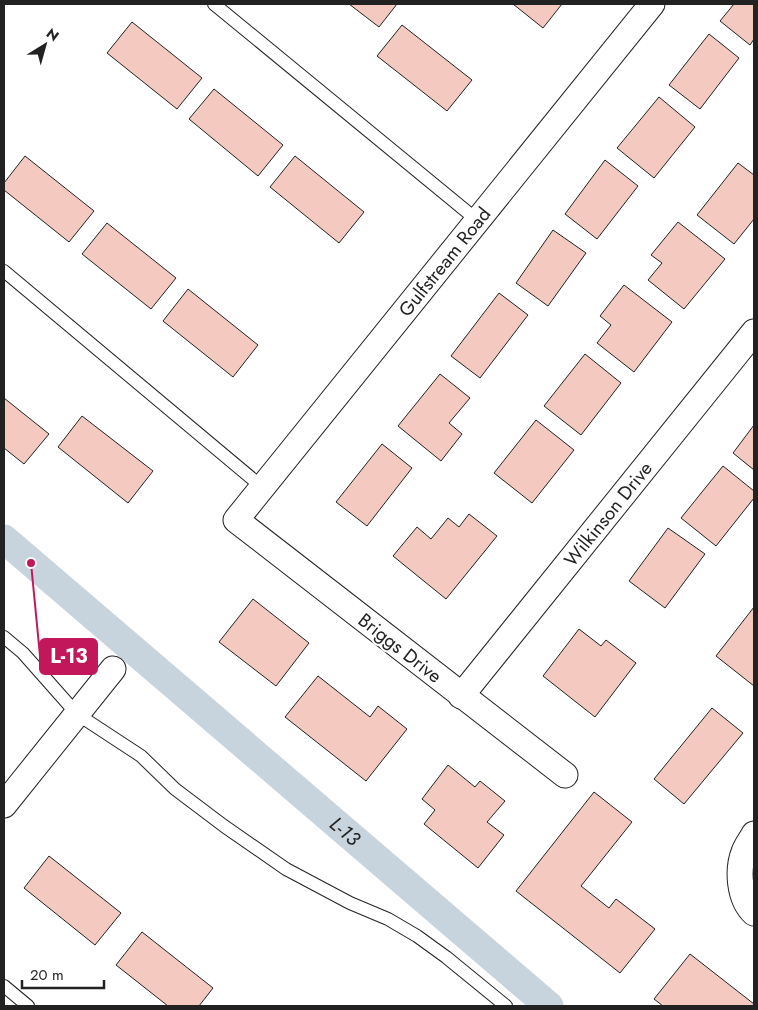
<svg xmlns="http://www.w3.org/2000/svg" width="758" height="1010" font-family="Jost,sans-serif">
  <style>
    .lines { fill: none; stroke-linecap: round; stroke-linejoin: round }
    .canal { stroke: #c7d3dd; stroke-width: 29 }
    .building { fill: #f3c9c0; stroke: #222 }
    .lane-casing { stroke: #222; stroke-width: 14 }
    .street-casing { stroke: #222; stroke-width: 27 }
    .lane { stroke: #fff; stroke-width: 12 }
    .street { stroke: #fff; stroke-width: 25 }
    .labels { text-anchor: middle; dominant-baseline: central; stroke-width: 4; stroke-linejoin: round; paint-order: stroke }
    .street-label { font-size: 19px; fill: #222; stroke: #fff }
    .water-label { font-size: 20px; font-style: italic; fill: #222; stroke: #fff }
    .leader { fill: none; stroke: #c2185b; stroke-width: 2 }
    .callout-dot { fill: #c2185b; stroke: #fff; stroke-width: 2 }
    .callout { fill: #c2185b; stroke: #c2185b; stroke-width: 2 }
    .callout-label { font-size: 20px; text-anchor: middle; font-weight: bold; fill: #fff }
  </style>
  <rect width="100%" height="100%" fill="#fff"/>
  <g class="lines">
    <path class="canal" id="s1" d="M4,539L549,1006"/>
  </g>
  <g class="building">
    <polygon points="349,4 397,4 379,27"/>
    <polygon points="513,4 562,4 543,28"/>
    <polygon points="734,4 754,4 754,39 750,45 720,21"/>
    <polygon points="132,22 202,78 177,109 107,53"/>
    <polygon points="402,25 472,80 447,111 377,56"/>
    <polygon points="709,34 739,58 700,109 669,85"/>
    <polygon points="214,89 283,145 258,176 189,119"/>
    <polygon points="659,97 695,127 654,178 617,148"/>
    <polygon points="25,156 94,211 69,242 4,190 4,183"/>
    <polygon points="295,156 364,212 339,243 270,187"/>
    <polygon points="605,160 638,186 597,239 565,214"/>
    <polygon points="738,163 754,175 754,219 734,244 697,215"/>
    <polygon points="678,222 725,259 684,309 648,280 662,263 651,255"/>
    <polygon points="107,223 176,278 151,309 82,254"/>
    <polygon points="553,230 586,253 548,306 516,283"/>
    <polygon points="624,285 672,322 634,372 597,343 611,325 600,316"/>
    <polygon points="188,289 258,345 233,377 163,321"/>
    <polygon points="499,293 528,315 480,378 451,356"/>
    <polygon points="585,354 621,383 581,435 544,406"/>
    <polygon points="440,374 470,398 449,423 462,434 441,461 398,426"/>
    <polygon points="4,398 49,434 24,464 4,448"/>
    <polygon points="82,416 153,471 128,503 58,447"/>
    <polygon points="536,420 574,450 532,503 494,473"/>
    <polygon points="754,425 754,470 733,453"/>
    <polygon points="382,444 412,468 367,526 336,502"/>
    <polygon points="723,466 754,491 754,498 716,546 681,518"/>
    <polygon points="469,514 497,536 446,599 393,556 417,527 431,539 448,518 459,527"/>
    <polygon points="668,528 705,554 665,608 629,581"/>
    <polygon points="253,599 309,643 276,686 219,642"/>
    <polygon points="754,607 754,686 716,656"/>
    <polygon points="579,629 601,646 606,640 636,663 595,717 543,676"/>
    <polygon points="318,676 370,717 378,706 407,729 366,781 285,717"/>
    <polygon points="712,708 743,733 684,804 654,779"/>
    <polygon points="448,765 475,787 480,781 505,801 487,822 504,835 478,868 424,824 435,810 422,799"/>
    <polygon points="594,792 632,822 581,886 609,908 616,899 655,929 620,973 516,891"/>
    <polygon points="49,856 121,913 95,945 24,888"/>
    <polygon points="142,932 213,988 199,1006 168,1006 116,965"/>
    <polygon points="690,954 754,1004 754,1006 663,1006 654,999"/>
  </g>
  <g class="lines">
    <defs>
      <g id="lane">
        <polyline points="214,4 477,220"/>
        <polyline points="4,271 262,487"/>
        <polyline points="4,637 23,653 77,714 141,756 175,789 224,826 286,869 350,903 388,919 417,936 446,957 506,1006"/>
        <polyline points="4,986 28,1006"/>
      </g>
      <g id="street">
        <path id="s2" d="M461,696L754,332"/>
        <path id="s3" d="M565,775L236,520L652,4"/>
        <polyline points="4,805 113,669"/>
        <path d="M754,834C751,840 746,846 744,852C737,870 739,899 754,913"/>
      </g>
    </defs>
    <use href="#lane" class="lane-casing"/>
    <use href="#street" class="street-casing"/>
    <use href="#lane" class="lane"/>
    <use href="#street" class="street"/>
  </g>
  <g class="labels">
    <g class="street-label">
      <text stroke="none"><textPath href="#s3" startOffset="748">Gulfstream Road</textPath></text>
      <text stroke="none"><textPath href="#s2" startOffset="234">Wilkinson Drive</textPath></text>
      <text transform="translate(400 648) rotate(38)">Briggs Drive</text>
    </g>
    <g class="water-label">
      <text stroke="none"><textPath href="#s1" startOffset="449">L-13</textPath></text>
    </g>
  </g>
  <path class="leader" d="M31 563L40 656"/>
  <circle class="callout-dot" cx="31" cy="563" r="5"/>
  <rect class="callout" x="40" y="639" width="57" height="35" rx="5"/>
  <g class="callout-label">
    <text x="69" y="663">L-13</text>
  </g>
  <rect width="758" height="1010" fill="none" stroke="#222222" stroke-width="10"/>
  <g transform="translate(45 45) rotate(37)" stroke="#ffffff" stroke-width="4" paint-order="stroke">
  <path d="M0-4L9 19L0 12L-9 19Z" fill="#222222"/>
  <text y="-8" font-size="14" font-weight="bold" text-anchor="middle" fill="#222222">N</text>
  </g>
  <path d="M22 980v8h82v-8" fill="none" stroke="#222222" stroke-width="2.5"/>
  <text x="30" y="980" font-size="15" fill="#222222" stroke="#ffffff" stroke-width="4" paint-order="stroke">20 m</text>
</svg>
